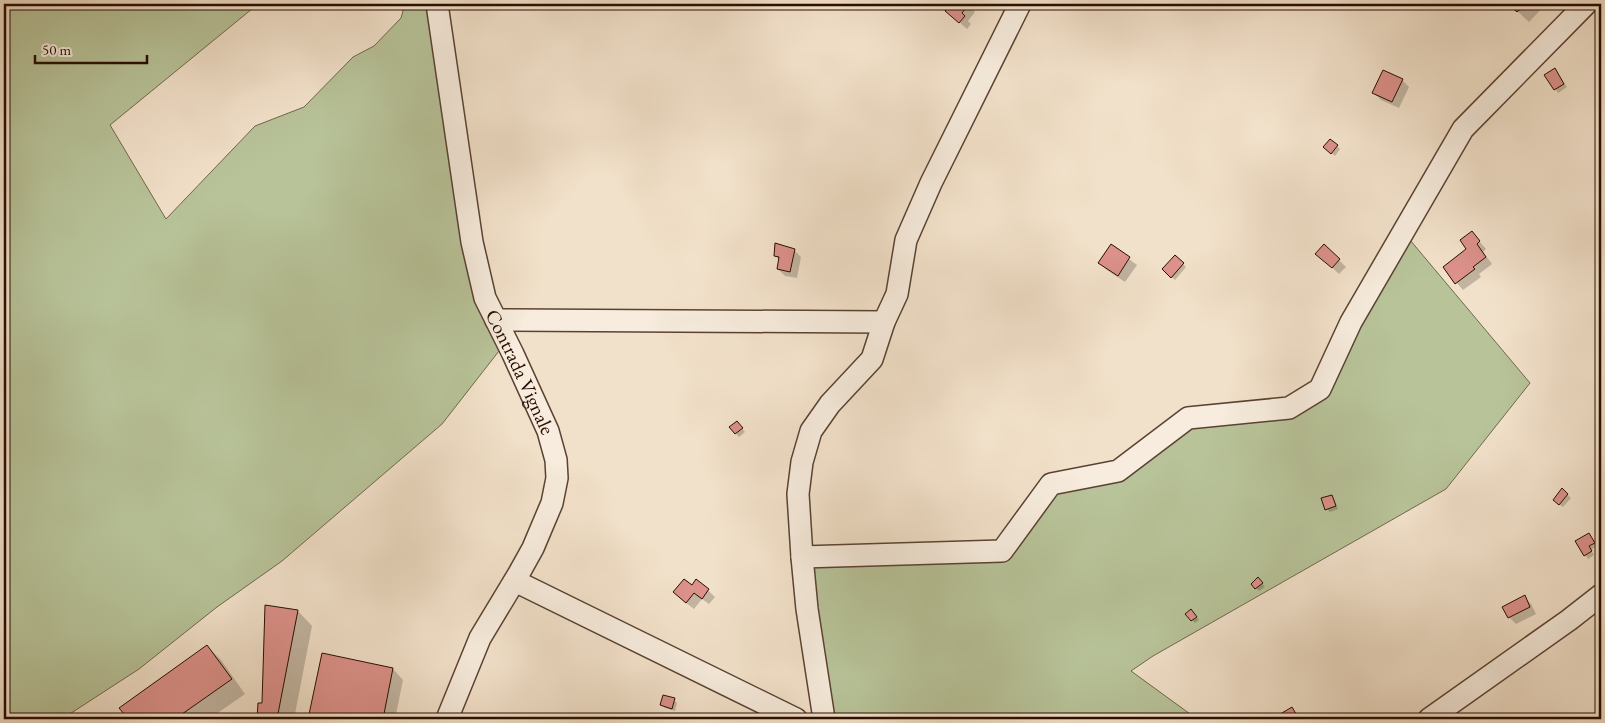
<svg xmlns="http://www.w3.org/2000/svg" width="1605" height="723" font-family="'EB Garamond',serif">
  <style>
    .green { fill: #b8c399; stroke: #70684c }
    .shadow { fill: #0003 }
    .building { fill: #dc918a; stroke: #280d00 }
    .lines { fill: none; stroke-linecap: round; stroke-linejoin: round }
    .minor-casing { stroke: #5a4232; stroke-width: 24 }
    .minor { stroke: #f7ecdd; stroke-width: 21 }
    .labels { text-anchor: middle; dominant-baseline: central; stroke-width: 4; stroke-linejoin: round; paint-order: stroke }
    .street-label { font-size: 20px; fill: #280d00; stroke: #f7ecdd }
  </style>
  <rect width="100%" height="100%" fill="#f2e1ca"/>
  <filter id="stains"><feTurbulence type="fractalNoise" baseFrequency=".004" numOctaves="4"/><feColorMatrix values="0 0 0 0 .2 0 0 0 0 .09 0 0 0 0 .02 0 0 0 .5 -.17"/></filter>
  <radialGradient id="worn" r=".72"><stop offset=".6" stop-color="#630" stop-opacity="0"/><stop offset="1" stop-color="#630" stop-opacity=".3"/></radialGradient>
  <g class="green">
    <polygon points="4,4 258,4 110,125 166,219 255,126 304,107 353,57 374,46 401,18 405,4 429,4 502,344 499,351 442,424 282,561 217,607 139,669 62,719 4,719"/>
    <polygon points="1410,240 1530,383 1446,489 1153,656 1131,671 1197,719 843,719 842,716 830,714 825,708 813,566 1006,556 1055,490 1123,476 1193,420 1292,414 1357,323"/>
  </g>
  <g class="shadow">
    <polygon points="953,4 967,4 975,12 968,21 971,24 967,29 947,11"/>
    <polygon points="1510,4 1546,4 1529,22"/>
    <polygon points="1555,70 1567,87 1558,93 1546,75"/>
    <polygon points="1402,80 1409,87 1399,108 1381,100 1374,93"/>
    <polygon points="1330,140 1340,149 1335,156 1328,150"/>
    <polygon points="1472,233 1486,249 1483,252 1492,264 1479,274 1481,277 1463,290 1444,268 1468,249"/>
    <polygon points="1111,246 1137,265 1125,282 1107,270 1100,263"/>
    <polygon points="1324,246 1346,267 1339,274 1324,260"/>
    <polygon points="794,250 801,257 797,278 785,276 778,269 779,260 775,255"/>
    <polygon points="1175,257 1186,267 1175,280 1163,269"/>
    <polygon points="740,426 745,432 739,437 731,427"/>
    <polygon points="1562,490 1571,498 1563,507 1557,503"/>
    <polygon points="1331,496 1334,499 1338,509 1330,512 1327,509"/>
    <polygon points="1589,534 1597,546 1591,550 1594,555 1588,559 1577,541"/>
    <polygon points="697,580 715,597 709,604 702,599 694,609 681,599"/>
    <polygon points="1261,582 1265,587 1259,591 1252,584"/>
    <polygon points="1524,597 1531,604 1536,614 1516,624 1509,617"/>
    <polygon points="298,611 312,626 294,719 258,719 259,704 263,704"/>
    <polygon points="1194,614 1199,620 1195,623 1192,620"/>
    <polygon points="207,646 221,660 245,694 209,719 129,719 121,708"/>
    <polygon points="323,655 393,669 403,680 395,719 309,719"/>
    <polygon points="674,700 677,703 675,711 665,708 661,705"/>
    <polygon points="1292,709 1301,719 1275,719"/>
  </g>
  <g class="building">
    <polygon points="951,4 969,4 962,13 965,16 959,23 945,11"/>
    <polygon points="1508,4 1526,4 1517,12"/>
    <polygon points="1555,68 1564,84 1554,90 1544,75"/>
    <polygon points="1383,70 1403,79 1392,102 1372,93"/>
    <polygon points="1330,139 1338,145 1331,154 1323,147"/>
    <polygon points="1472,231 1480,241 1477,244 1486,257 1473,267 1475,269 1455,284 1443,267 1466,249 1460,240"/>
    <polygon points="775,243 795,249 790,272 777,269 779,257 774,256"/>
    <polygon points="1111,244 1130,257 1118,276 1098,263"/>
    <polygon points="1324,244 1340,259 1332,268 1315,254"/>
    <polygon points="1175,255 1184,263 1171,278 1162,269"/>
    <polygon points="737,421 743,428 735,434 729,427"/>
    <polygon points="1562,488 1568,494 1559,505 1553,500"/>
    <polygon points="1332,495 1336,506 1325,510 1321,498"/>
    <polygon points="1589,533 1595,543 1589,546 1592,551 1584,556 1575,541"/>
    <polygon points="1258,577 1263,583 1255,589 1251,584"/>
    <polygon points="684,579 692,585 696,579 709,589 702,599 694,593 686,603 673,592"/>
    <polygon points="1525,595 1530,607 1508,618 1502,607"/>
    <polygon points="265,605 298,610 277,719 257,719 258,703 262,703"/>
    <polygon points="1191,609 1197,617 1191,621 1185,614"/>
    <polygon points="207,645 232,679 175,719 128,719 119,708"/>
    <polygon points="322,653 393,668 383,719 308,719"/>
    <polygon points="663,695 675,698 672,709 660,705"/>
    <polygon points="1292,707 1299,719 1272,719"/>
  </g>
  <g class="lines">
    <defs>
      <g id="minor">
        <path id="s1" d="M437,4L472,242L485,298L513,354L548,431L556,460L557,478L552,503L533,548L518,575L480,638L447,719"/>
        <polyline points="496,320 884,322"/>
        <polyline points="802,557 1002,551 1051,484 1118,471 1188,418 1289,408 1320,389 1351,322 1463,129 1586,4"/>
        <polyline points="515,581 796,719"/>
        <polyline points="824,719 807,609 802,557 798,494 802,462 811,431 830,404 872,359 884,322 897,294 906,240 931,183 1020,4"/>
        <polyline points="1429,719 1569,620 1601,595"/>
      </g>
    </defs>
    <use href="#minor" class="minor-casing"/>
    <use href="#minor" class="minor"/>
  </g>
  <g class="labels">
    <g class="street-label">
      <text stroke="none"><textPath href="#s1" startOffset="380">Contrada Vignale</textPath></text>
    </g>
  </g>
  <rect width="1605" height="723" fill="none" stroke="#f2e1ca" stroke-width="20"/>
  <rect x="5" y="5" width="1595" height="713" fill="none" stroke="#280d00" stroke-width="2.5"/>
  <rect x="10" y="10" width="1585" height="703" fill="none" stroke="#280d00"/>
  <path d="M35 55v8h112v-8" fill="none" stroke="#280d00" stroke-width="2.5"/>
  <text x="42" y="55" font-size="15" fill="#280d00" stroke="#f7ecdd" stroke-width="4" paint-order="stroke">50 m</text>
  <rect width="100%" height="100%" filter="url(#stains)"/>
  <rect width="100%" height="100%" fill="url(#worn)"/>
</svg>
